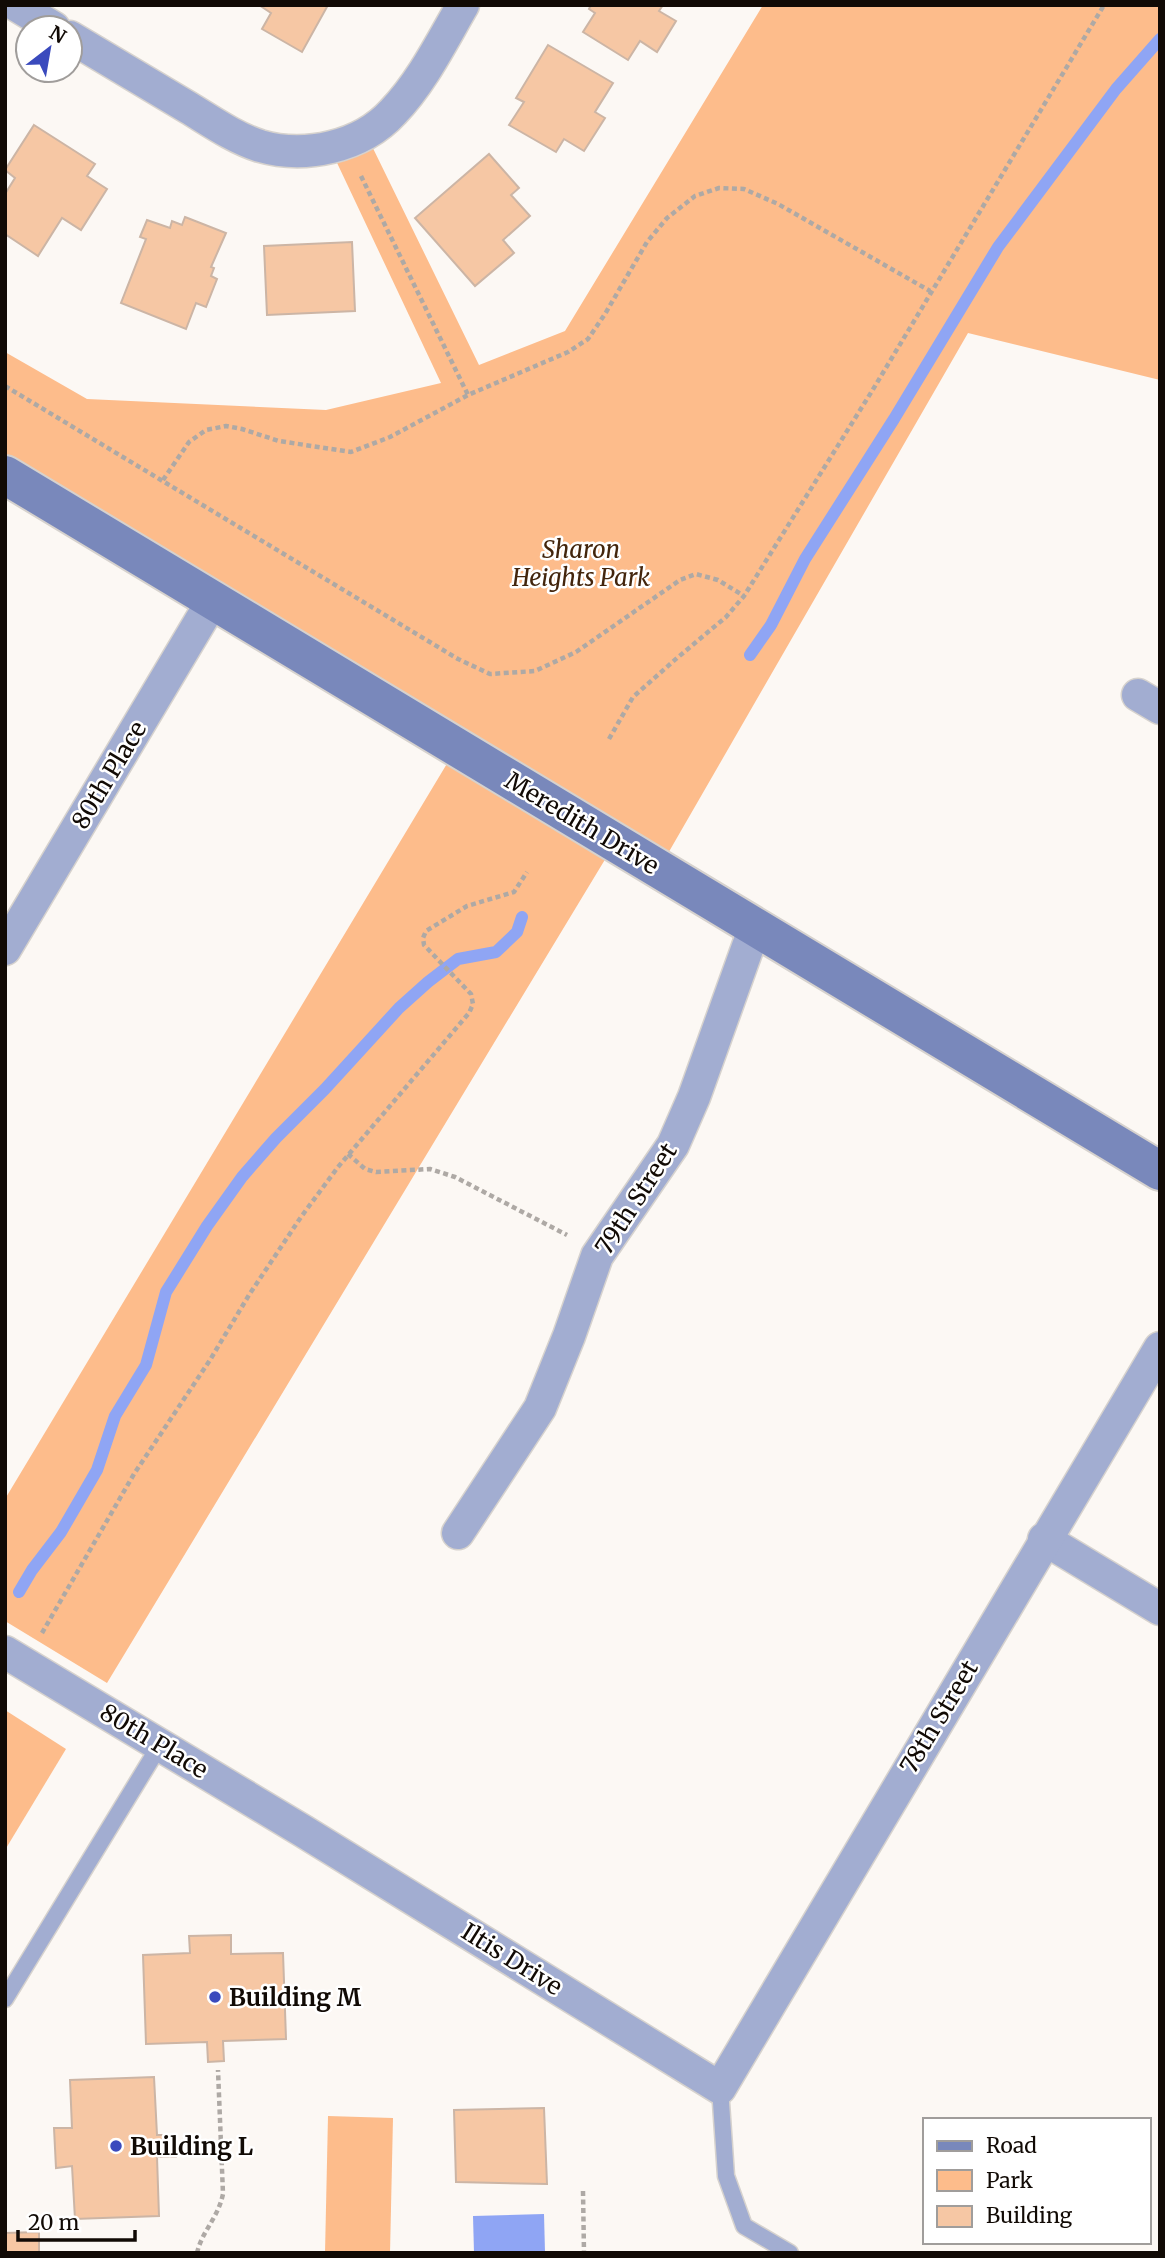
<svg xmlns="http://www.w3.org/2000/svg" width="1165" height="2258" font-family="Merriweather,serif">
  <style>
    .green { fill: #fdbc8b }
    .water { fill: #8fa5f4 }
    .lines { fill: none; stroke-linecap: round; stroke-linejoin: round }
    .stream { stroke: #8fa5f4; stroke-width: 12 }
    .building { fill: #f6c7a4; stroke: #ccb5a5; stroke-width: 2 }
    .service-casing { stroke: #d6d2ce; stroke-width: 19 }
    .minor-casing { stroke: #d6d2ce; stroke-width: 35 }
    .secondary-casing { stroke: #d6d2ce; stroke-width: 42 }
    .path { stroke: #aea9a5; stroke-width: 4.5; stroke-dasharray: 5 3.5; stroke-linecap: butt }
    .service { stroke: #a2add1; stroke-width: 16 }
    .minor { stroke: #a2add1; stroke-width: 32 }
    .secondary { stroke: #7988bb; stroke-width: 38 }
    .poi-dot { fill: #3a4abd; stroke: #fff; stroke-width: 2.5 }
    .labels { text-anchor: middle; dominant-baseline: central; stroke-width: 5; stroke-linejoin: round; paint-order: stroke }
    .park-label { font-size: 24px; font-style: italic; fill: #43250c; stroke: #fff }
    .street-label { font-size: 24px; fill: #110a05; stroke: #fff }
    .poi-label { font-size: 24px; font-weight: bold; fill: #110a05; stroke: #fff; text-anchor: start }
  </style>
  <rect width="100%" height="100%" fill="#fcf8f4"/>
  <g class="green">
    <polygon points="763,5 1160,5 1160,380 968,333 659,869 615,843 107,1683 5,1621 5,1499 457,747 5,475 5,352 87,399 326,410 441,383 330,148 366,134 479,365 565,331"/>
    <polygon points="5,1710 66,1749 5,1850"/>
    <polygon points="328,2116 393,2118 390,2253 325,2253"/>
  </g>
  <polygon class="water" points="544,2214 545,2252 474,2253 473,2216"/>
  <g class="lines">
    <g class="stream">
      <polyline points="750,655 771,625 805,559 894,419 998,247 1116,89 1160,39"/>
      <polyline points="19,1592 32,1570 61,1532 97,1470 115,1416 146,1365 166,1292 207,1226 242,1177 276,1138 325,1089 399,1008 428,982 458,959 496,952 517,932 522,917"/>
    </g>
  </g>
  <g class="building">
    <polygon points="328,5 302,52 262,29 271,13 259,5"/>
    <polygon points="591,5 663,5 659,11 676,21 657,52 640,41 628,60 583,32 595,13 589,9"/>
    <polygon points="548,45 613,83 595,112 605,118 584,151 564,139 556,152 509,125 524,102 516,98"/>
    <polygon points="34,125 95,164 87,176 107,189 81,230 62,218 38,256 5,234 5,194 15,178 5,170"/>
    <polygon points="489,154 519,188 511,195 530,216 503,240 514,253 475,286 415,218"/>
    <polygon points="185,217 226,233 211,267 214,268 211,276 217,279 206,307 196,303 186,329 121,303 146,239 140,237 147,220 170,228 172,221 182,225"/>
    <polygon points="352,242 355,311 267,315 264,246"/>
    <polygon points="231,1935 231,1954 283,1953 286,2039 223,2041 224,2061 208,2062 207,2042 146,2044 143,1955 190,1953 189,1936"/>
    <polygon points="154,2077 157,2135 177,2135 176,2157 157,2157 159,2216 75,2219 72,2166 56,2168 54,2128 72,2128 70,2080"/>
    <polygon points="544,2108 547,2184 456,2182 454,2110"/>
    <polygon points="39,2232 39,2253 5,2253 5,2233"/>
  </g>
  <g class="lines">
    <defs>
      <g id="service">
        <polyline points="5,1999 160,1745"/>
        <polyline points="720,2088 726,2176 744,2226 790,2253"/>
      </g>
      <g id="minor">
        <polyline points="16,5 54,28"/>
        <path d="M70,37C110,61 150,85 189,108C212,122 235,138 260,146C305,159 361,147 393,112C422,82 442,41 463,5"/>
        <polyline points="1138,695 1160,708"/>
        <polyline points="5,949 213,600"/>
        <polyline points="458,1533 540,1408 569,1336 597,1256 673,1145 694,1097 755,927"/>
        <polyline points="1044,1539 1160,1609"/>
        <polyline points="5,1652 303,1831 720,2088 1160,1348"/>
      </g>
      <polyline id="secondary" points="5,475 1160,1171"/>
    </defs>
    <use href="#service" class="service-casing"/>
    <use href="#minor" class="minor-casing"/>
    <use href="#secondary" class="secondary-casing"/>
    <g class="path">
      <polyline points="361,176 468,395"/>
      <polyline points="5,386 458,659 490,674 535,671 576,652 680,580 696,574 718,580 744,596"/>
      <polyline points="163,480 189,442 206,430 226,426 242,429 279,441 351,452 390,437 468,395 568,352 588,339 605,314 647,242 667,218 695,196 719,188 744,189 778,204 930,291"/>
      <polyline points="609,739 633,697 677,658 726,617 744,596 872,391 1104,5"/>
      <polyline points="348,1154 365,1169 376,1172 430,1169 455,1177 567,1235"/>
      <polyline points="42,1633 134,1474 210,1360 249,1295 301,1217 338,1167 469,1013 473,1004 471,994 424,945 423,938 426,931 467,906 514,892 527,872"/>
      <polyline points="583,2191 584,2253"/>
      <path d="M197,2253C202,2231 218,2218 223,2194L218,2070"/>
    </g>
    <use href="#service" class="service"/>
    <use href="#minor" class="minor"/>
    <use href="#secondary" class="secondary"/>
  </g>
  <g class="poi-dot">
    <circle cx="215" cy="1997" r="7"/>
    <circle cx="116" cy="2146" r="7"/>
  </g>
  <g class="labels">
    <g class="park-label">
      <text x="581" y="549">Sharon<tspan x="581" dy="28">Heights Park</tspan></text>
    </g>
    <g class="street-label">
      <text transform="translate(109 775) rotate(-59)">80th Place</text>
      <text transform="translate(582 823) rotate(31)">Meredith Drive</text>
      <text transform="translate(636 1199) rotate(-57)">79th Street</text>
      <text transform="translate(939 1717) rotate(-59)">78th Street</text>
      <text transform="translate(154 1741) rotate(31)">80th Place</text>
      <text transform="translate(512 1959) rotate(32)">Iltis Drive</text>
    </g>
    <g class="poi-label">
      <text x="229" y="1997">Building M</text>
      <text x="130" y="2146">Building L</text>
    </g>
  </g>
  <rect width="1165" height="2258" fill="none" stroke="#110a05" stroke-width="14"/>
  <rect x="923" y="2118" width="228" height="126" fill="#ffffff" stroke="#a09d9b" stroke-width="2"/>
  <rect x="937" y="2141" width="35" height="10" fill="#7988bb" stroke="#a09d9b" stroke-width="2"/>
  <text x="986" y="2153" font-size="21" fill="#110a05">Road</text>
  <rect x="937" y="2170" width="35" height="21" fill="#fdbc8b" stroke="#a09d9b" stroke-width="2"/>
  <text x="986" y="2188" font-size="21" fill="#110a05">Park</text>
  <rect x="937" y="2206" width="35" height="21" fill="#f6c7a4" stroke="#a09d9b" stroke-width="2"/>
  <text x="986" y="2223" font-size="21" fill="#110a05">Building</text>
  <g transform="translate(49 49) rotate(31)"><circle r="33" fill="#ffffff" stroke="#a09d9b" stroke-width="2"/>
  <path d="M0-5L12 26L0 18L-12 26Z" fill="#3a4abd"/>
  <text y="-10" font-size="19" font-weight="bold" text-anchor="middle" fill="#110a05">N</text>
  </g>
  <path d="M18 2230v10h117v-10" fill="none" stroke="#110a05" stroke-width="3.5"/>
  <text x="28" y="2230" font-size="21" fill="#110a05" stroke="#ffffff" stroke-width="5" paint-order="stroke">20 m</text>
</svg>
